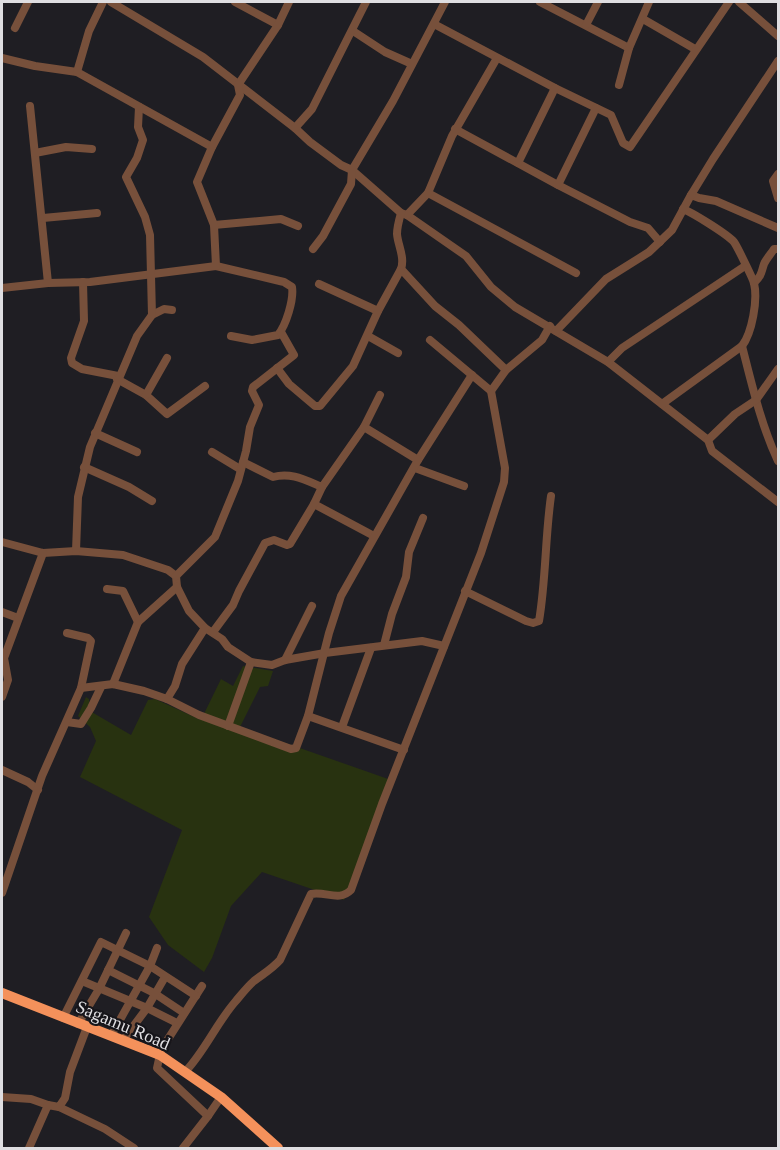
<svg xmlns="http://www.w3.org/2000/svg" width="780" height="1150" font-family="'Times New Roman',serif">
  <style>
    .green { fill: #283210 }
    .lines { fill: none; stroke-linecap: round; stroke-linejoin: round }
    .minor { stroke: #77503b; stroke-width: 8 }
    .highway { stroke: #f4915b; stroke-width: 10 }
    .labels { text-anchor: middle; dominant-baseline: central; stroke-width: 4.5; stroke-linejoin: round; paint-order: stroke }
    .street-label { font-size: 18px; fill: #dfdee1; stroke: #16151a }
  </style>
  <rect width="100%" height="100%" fill="#1f1e23"/>
  <polygon class="green" points="243,666 273,671 268,686 260,687 240,727 391,780 344,900 262,872 231,906 212,958 204,972 168,945 149,917 182,830 80,777 96,741 90,727 78,716 86,697 89,699 90,711 131,735 148,700 155,699 201,720 221,679 233,686"/>
  <g class="lines">
    <g class="minor">
      <polyline points="111,2 203,57 295,128 310,142 341,165 352,170 401,213 407,215 466,256 491,287 515,307 608,362 708,440 712,451 778,502"/>
      <polyline points="235,2 278,25"/>
      <polyline points="540,2 629,48"/>
      <polyline points="739,2 778,36"/>
      <polyline points="643,19 695,49"/>
      <polyline points="434,24 555,88 611,115 623,143 630,147 729,2"/>
      <polyline points="586,25 598,2"/>
      <polyline points="15,28 28,2"/>
      <polyline points="353,31 385,52 412,64"/>
      <polyline points="2,58 35,66 77,72 212,147"/>
      <polyline points="77,72 89,31 103,2"/>
      <polyline points="619,85 629,48 649,2"/>
      <polyline points="30,106 48,283"/>
      <polyline points="295,128 312,109 366,2"/>
      <polyline points="455,129 558,185 630,222 648,228 660,242"/>
      <polyline points="35,153 66,147 92,149"/>
      <polyline points="518,163 555,88"/>
      <polyline points="778,174 773,181 778,198"/>
      <polyline points="558,185 596,108"/>
      <polyline points="428,193 576,273"/>
      <polyline points="691,195 699,198 716,201 778,228"/>
      <polyline points="407,215 428,193 452,136 497,58"/>
      <polyline points="43,218 97,213"/>
      <polyline points="214,225 281,219 298,226"/>
      <polyline points="313,249 323,236 351,184 352,170 393,101 445,2"/>
      <path d="M216,266L284,282L292,287C294,300 286,325 278,335L252,340L231,336"/>
      <polyline points="401,269 435,306 459,325 506,370"/>
      <polyline points="83,282 84,321 71,358 72,363 82,369 118,376"/>
      <path d="M754,283C762,275 761,273 764,264C766,259 771,254 774,249H778"/>
      <polyline points="319,284 378,311"/>
      <polyline points="2,288 48,283 90,282 216,266 214,225 197,182 212,147 240,95 238,85 278,25 289,2"/>
      <polyline points="152,315 164,309 172,310"/>
      <polyline points="556,331 606,279 649,252 672,230 691,195 713,159 778,61"/>
      <polyline points="368,336 398,353"/>
      <polyline points="430,340 491,391"/>
      <path d="M742,346C752,385 761,425 778,461"/>
      <polyline points="608,362 622,348 745,266"/>
      <path d="M277,368L289,384L315,406H320L353,366L378,311L401,269C405,257 398,246 397,234C397,227 399,220 401,213"/>
      <polyline points="117,379 146,395 167,414 205,386"/>
      <polyline points="146,395 167,358"/>
      <path d="M662,404L742,346C752,333 758,300 754,283C753,279 737,246 734,242C727,234 693,213 683,209"/>
      <polyline points="95,433 137,452"/>
      <polyline points="708,440 735,414 756,400 778,369"/>
      <polyline points="212,452 240,469"/>
      <polyline points="418,460 472,375"/>
      <path d="M243,462L273,477C291,472 305,480 322,487L364,427L380,395"/>
      <polyline points="84,467 129,487 152,501"/>
      <polyline points="415,468 464,486"/>
      <polyline points="314,504 374,536"/>
      <polyline points="2,542 43,553 76,551 123,555 168,570 176,576 177,587 189,611 205,628 222,639 228,647 251,662 272,665 285,660 325,653 422,641 444,646"/>
      <polyline points="76,551 78,497 90,447 137,336 152,315 150,235 145,217 126,177 137,158 143,140 138,127 139,107"/>
      <polyline points="176,576 215,537 238,481 246,451 250,427 259,405 252,391 253,387 294,355 281,332"/>
      <polyline points="107,589 123,591 138,622"/>
      <path d="M465,591L526,621L533,623L539,621C546,580 545,538 551,496"/>
      <polyline points="2,612 18,618"/>
      <polyline points="213,632 233,605 239,591 265,543 274,540 287,545 290,544 314,504 322,487"/>
      <polyline points="67,633 88,638 91,641 81,688"/>
      <polyline points="384,645 392,614 406,577 409,552 423,518"/>
      <polyline points="285,660 312,606"/>
      <polyline points="113,684 138,622 177,587"/>
      <polyline points="2,697 8,680 4,658 43,553"/>
      <polyline points="167,699 175,686 182,664 205,628"/>
      <polyline points="308,716 404,750"/>
      <polyline points="67,722 81,724 91,708 101,687"/>
      <polyline points="228,726 251,662"/>
      <polyline points="342,727 371,648"/>
      <polyline points="2,770 28,782 38,790"/>
      <polyline points="2,893 42,776 81,688 113,684 144,691 167,699 199,715 291,749 296,748 308,716 329,633 341,596 418,460 364,427"/>
      <polyline points="108,970 154,993 184,1013"/>
      <polyline points="82,981 147,1008 177,1023"/>
      <polyline points="202,986 161,1050 157,1068 208,1116"/>
      <polyline points="63,1018 101,942 150,966 196,996"/>
      <polyline points="78,1024 99,989 126,933"/>
      <polyline points="111,1036 150,966 157,948"/>
      <polyline points="123,1040 147,1008 165,977"/>
      <path d="M185,1072C205,1051 216,1024 235,1002C241,995 247,987 254,981C263,974 272,969 280,960L311,894C326,891 339,902 351,890L382,804L481,553L504,482L505,468L491,391L506,370L542,340L550,326"/>
      <polyline points="2,1097 31,1099 48,1105"/>
      <polyline points="59,1107 105,1129 134,1148"/>
      <polyline points="29,1148 48,1105 59,1107 65,1098 70,1072 87,1027"/>
      <polyline points="183,1148 208,1116 221,1097"/>
    </g>
    <polyline class="highway" points="2,993 160,1055 221,1097 278,1148"/>
  </g>
  <g class="labels">
    <g class="street-label">
      <text transform="translate(123 1025) rotate(23)">Sagamu Road</text>
    </g>
  </g>
  <rect width="780" height="1150" fill="none" stroke="#dfdee1" stroke-width="6"/>
</svg>
